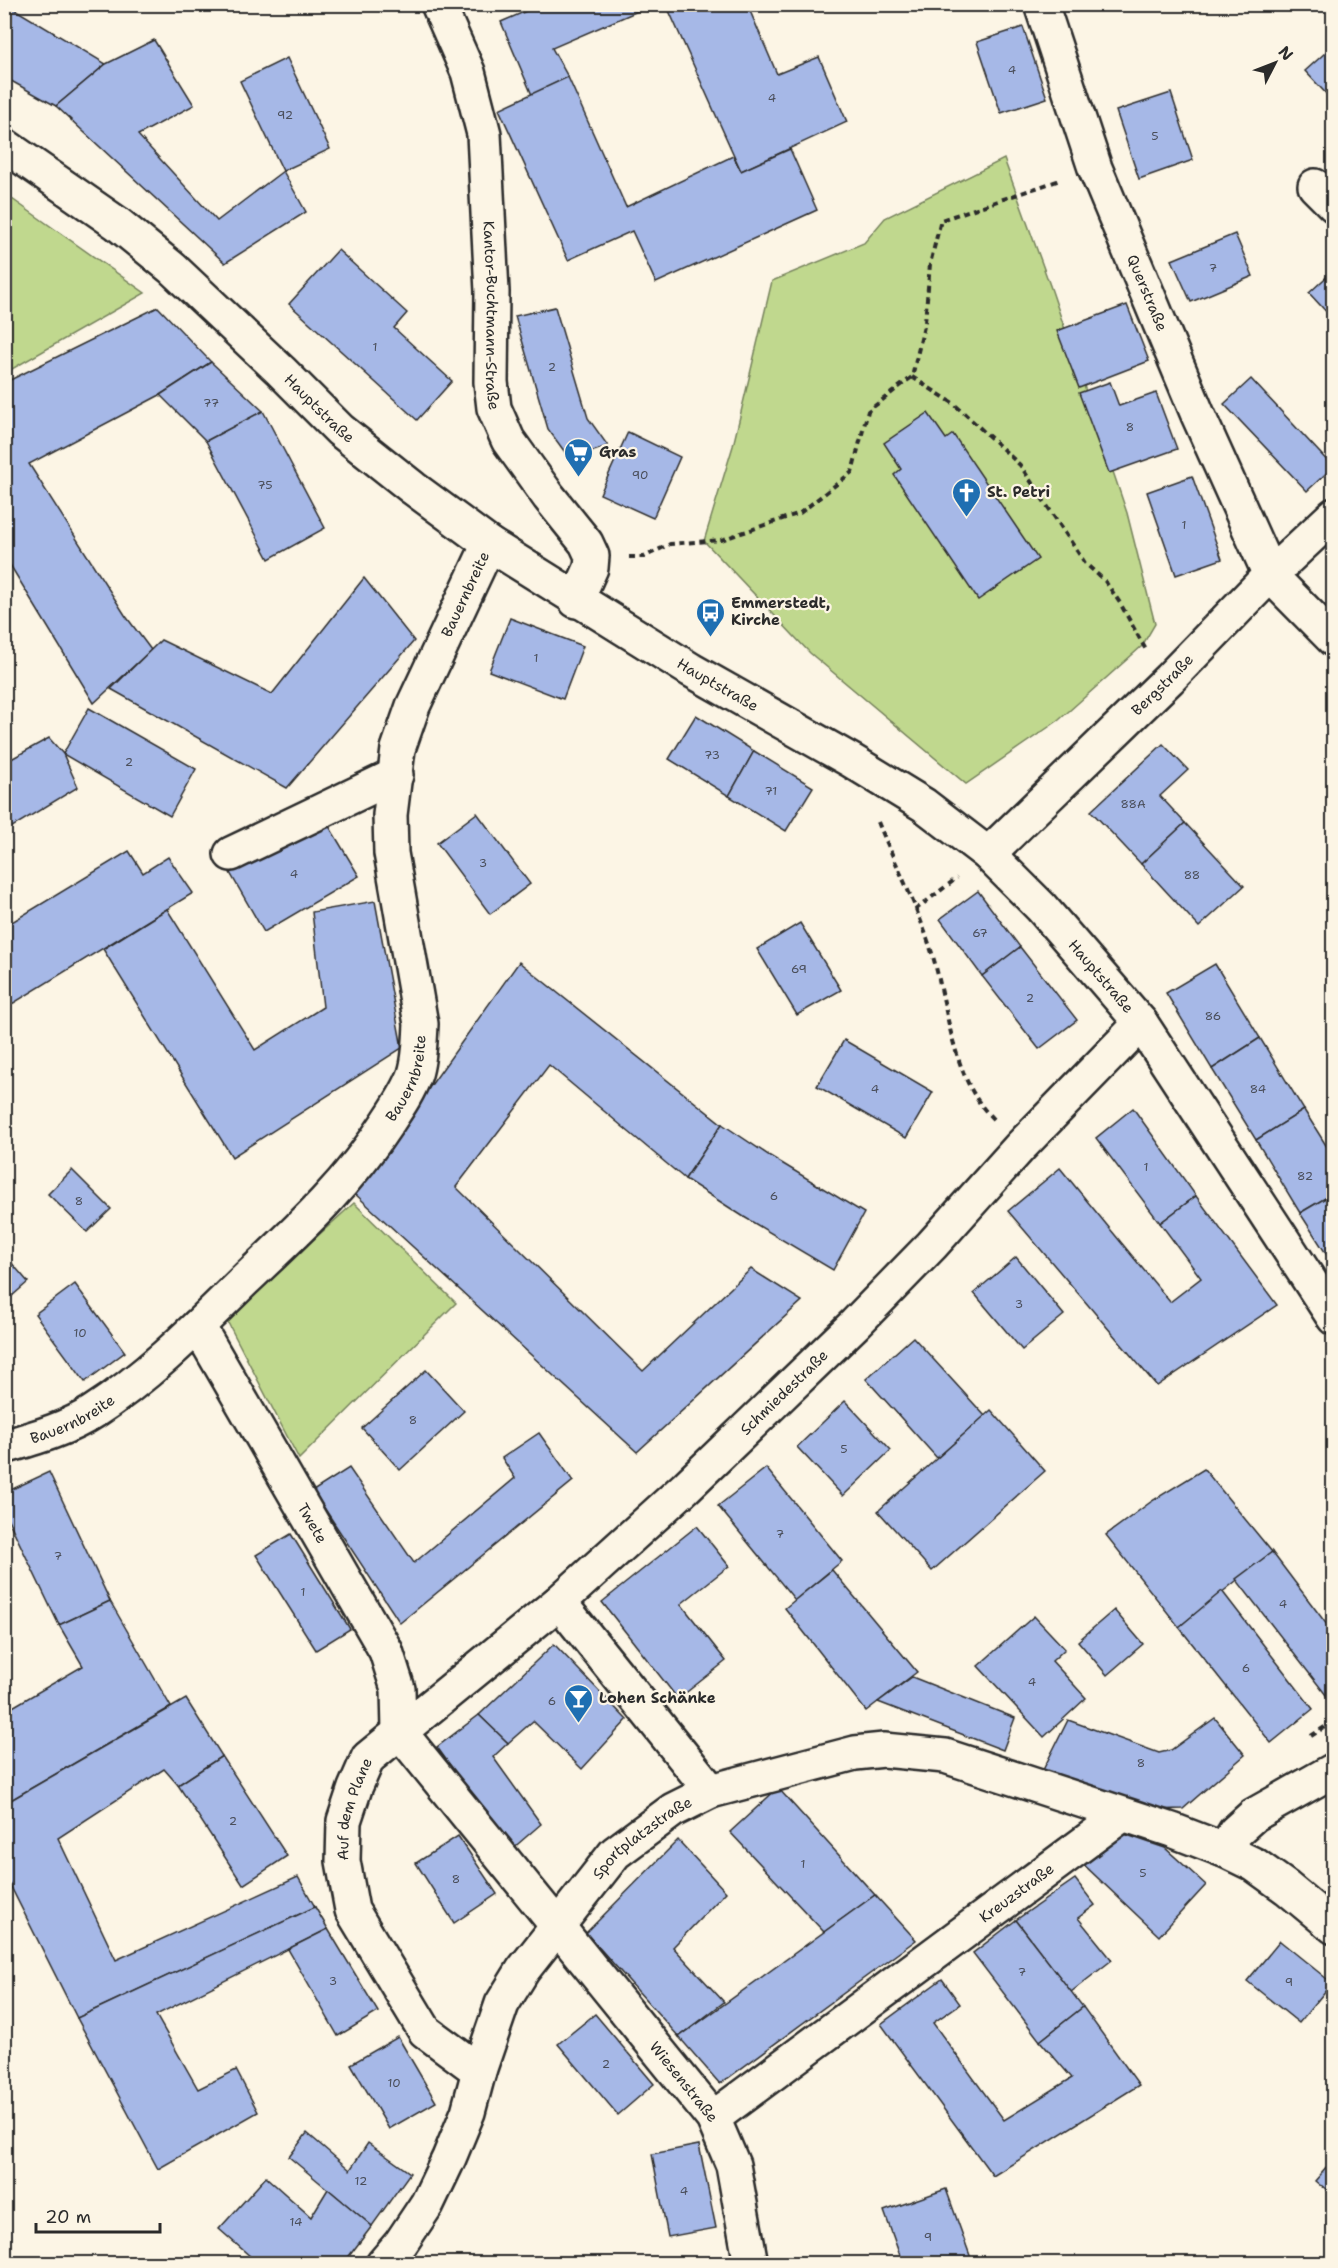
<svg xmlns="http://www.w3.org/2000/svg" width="1338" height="2268" font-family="'Shantell Sans',sans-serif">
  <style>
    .green { fill: #c0d88e; stroke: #76825c; stroke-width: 1.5 }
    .building { fill: #a6b8e7; stroke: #2b2b2b; stroke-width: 1.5 }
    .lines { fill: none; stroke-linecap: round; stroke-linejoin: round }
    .minor-casing { stroke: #2b2b2b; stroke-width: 38 }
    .major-casing { stroke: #2b2b2b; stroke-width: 38 }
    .path { stroke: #2b2b2b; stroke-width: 4; stroke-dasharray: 6 4.5; stroke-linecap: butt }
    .minor { stroke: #fcf5e5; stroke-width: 33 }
    .major { stroke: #fcf5e5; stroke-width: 33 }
    .labels { text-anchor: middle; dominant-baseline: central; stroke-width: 4.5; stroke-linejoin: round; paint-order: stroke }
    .number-label { font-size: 12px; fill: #4a4e5a }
    .street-label { font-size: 15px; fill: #2b2b2b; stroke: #fcf5e5 }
    .poi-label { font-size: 15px; font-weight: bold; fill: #2b2b2b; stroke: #fcf5e5; text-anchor: start }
  </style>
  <rect width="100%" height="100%" fill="#fcf5e5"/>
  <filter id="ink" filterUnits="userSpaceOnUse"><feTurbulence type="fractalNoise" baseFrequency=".0167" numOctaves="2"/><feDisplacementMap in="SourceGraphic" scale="12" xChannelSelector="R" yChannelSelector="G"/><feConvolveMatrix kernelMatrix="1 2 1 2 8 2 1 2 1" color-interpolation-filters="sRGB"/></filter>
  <g filter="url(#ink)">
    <g class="green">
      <polygon points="1004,159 1052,291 1127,513 1155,624 1142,646 1059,720 966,784 810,653 704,541 733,446 772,281 864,243 885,218"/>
      <polygon points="5,194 145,293 5,373 4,373"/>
      <polygon points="354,1203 456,1303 299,1459 226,1319"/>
    </g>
    <g class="building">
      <polygon points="4,4 6,4 106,64 56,106 4,77"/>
      <polygon points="542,4 654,4 552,48 568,77 532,95 501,22"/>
      <polygon points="666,4 747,4 777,74 819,57 847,122 741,171"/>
      <polygon points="1023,27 1047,98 1001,113 977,42"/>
      <polygon points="154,40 194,105 138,135 217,221 283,171 306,212 225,263 56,106 106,64"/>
      <polygon points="1334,45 1334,102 1305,71"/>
      <polygon points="287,58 330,149 283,171 240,81"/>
      <polygon points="568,77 626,207 733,156 741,171 790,149 817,210 656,283 632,231 568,260 499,109"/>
      <polygon points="1171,93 1193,160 1139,179 1116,111"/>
      <polygon points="1235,234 1253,276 1191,302 1172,260"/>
      <polygon points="338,250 407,313 394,328 452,381 417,420 289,304"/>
      <polygon points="1334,270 1334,320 1309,293"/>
      <polygon points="1127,305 1149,361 1079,388 1057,331"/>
      <polygon points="158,307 211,362 160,395 29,464 125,615 151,650 94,703 4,555 4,383"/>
      <polygon points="555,307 588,418 608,446 570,459 548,429 515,316"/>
      <polygon points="211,362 263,411 206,441 160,395"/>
      <polygon points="1251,379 1333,467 1307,491 1224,404"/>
      <polygon points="1110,382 1119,406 1156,393 1177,449 1109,473 1079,393"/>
      <polygon points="263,411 325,528 269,559 206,441"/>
      <polygon points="928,413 946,439 953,434 1038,559 978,600 894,475 901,469 884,443"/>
      <polygon points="628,432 680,457 653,518 600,494"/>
      <polygon points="1192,476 1222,559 1176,575 1147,492"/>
      <polygon points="364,578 414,641 287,788 111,689 161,640 272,694"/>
      <polygon points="510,618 583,646 563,699 489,671"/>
      <polygon points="89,708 196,769 170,816 63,754"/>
      <polygon points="696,715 754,751 729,796 669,759"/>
      <polygon points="49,738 63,754 78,787 4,832 4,763"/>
      <polygon points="1163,744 1188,770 1160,796 1185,823 1141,864 1091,811"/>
      <polygon points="754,751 813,787 786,831 729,796"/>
      <polygon points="477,813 530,884 490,914 437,843"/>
      <polygon points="323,816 359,876 264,932 229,871"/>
      <polygon points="1185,823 1244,886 1199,927 1141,864"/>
      <polygon points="129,851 143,873 168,857 193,893 4,1009 4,910 12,922"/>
      <polygon points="978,891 1020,947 982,976 940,919"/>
      <polygon points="375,901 402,1048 232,1157 103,949 167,909 255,1050 323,1007 312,912"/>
      <polygon points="800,923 841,990 797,1015 757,949"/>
      <polygon points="1020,947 1077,1020 1039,1049 982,976"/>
      <polygon points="519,962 722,1124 685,1179 549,1065 456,1187 643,1371 751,1269 802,1301 637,1452 354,1193"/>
      <polygon points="1215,964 1260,1038 1212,1069 1166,993"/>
      <polygon points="1260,1038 1304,1110 1256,1140 1212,1069"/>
      <polygon points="844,1040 933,1092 906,1138 817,1086"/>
      <polygon points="1133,1108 1196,1196 1160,1223 1096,1138"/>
      <polygon points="1304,1110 1334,1158 1334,1193 1300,1213 1256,1140"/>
      <polygon points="722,1124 770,1156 864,1213 833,1270 744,1217 685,1179"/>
      <polygon points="1060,1168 1170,1302 1201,1278 1160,1223 1196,1196 1277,1305 1157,1386 1008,1211"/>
      <polygon points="72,1170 111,1209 87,1232 48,1194"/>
      <polygon points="1334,1193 1334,1266 1300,1213"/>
      <polygon points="4,1254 28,1282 4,1303"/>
      <polygon points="1016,1257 1064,1315 1022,1350 974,1293"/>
      <polygon points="75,1284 125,1352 85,1382 35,1314"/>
      <polygon points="913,1337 985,1416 937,1458 866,1379"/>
      <polygon points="426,1370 464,1411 400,1470 362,1428"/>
      <polygon points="845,1401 891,1450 843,1496 797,1447"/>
      <polygon points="991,1410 1045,1471 932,1571 878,1511"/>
      <polygon points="539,1433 573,1481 400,1623 313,1491 349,1468 414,1563 515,1478 502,1458"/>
      <polygon points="766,1468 842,1561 795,1600 718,1506"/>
      <polygon points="1204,1469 1272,1552 1179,1627 1106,1535 1152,1501"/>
      <polygon points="49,1472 110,1601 59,1625 4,1511 4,1493"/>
      <polygon points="697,1526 729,1566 681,1604 726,1661 678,1699 602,1602"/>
      <polygon points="291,1534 350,1629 316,1650 256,1555"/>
      <polygon points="1272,1552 1334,1634 1334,1690 1326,1695 1236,1579"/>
      <polygon points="832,1570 917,1672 866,1711 785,1608"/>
      <polygon points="1222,1591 1313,1709 1271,1743 1179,1627"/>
      <polygon points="110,1601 171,1707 4,1804 4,1712 83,1666 59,1625"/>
      <polygon points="1114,1610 1143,1644 1107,1675 1078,1641"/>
      <polygon points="1034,1616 1065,1649 1052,1661 1086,1698 1044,1737 978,1666"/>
      <polygon points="554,1644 627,1720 582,1769 533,1721 508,1743 479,1715"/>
      <polygon points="912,1677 1015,1718 1003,1750 878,1702"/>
      <polygon points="186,1699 222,1756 178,1785 164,1769 58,1838 116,1960 298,1877 315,1907 77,2018 4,1873 4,1804"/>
      <polygon points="479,1715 508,1743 493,1757 541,1824 511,1850 437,1747"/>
      <polygon points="1215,1718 1245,1755 1183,1809 1149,1810 1042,1772 1068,1720 1159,1753 1171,1750"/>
      <polygon points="222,1756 287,1856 243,1885 178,1785"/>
      <polygon points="778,1788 875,1895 824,1932 730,1832"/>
      <polygon points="1121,1833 1165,1848 1206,1885 1159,1936 1080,1861"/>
      <polygon points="458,1836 497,1894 454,1923 416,1863"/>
      <polygon points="678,1840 726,1892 673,1947 724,2002 679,2037 586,1933"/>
      <polygon points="1075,1879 1095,1905 1078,1918 1112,1960 1071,1992 1016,1920"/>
      <polygon points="875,1895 916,1940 720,2084 679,2037"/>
      <polygon points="315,1907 328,1929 156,2015 198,2089 236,2070 258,2112 158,2169 77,2018"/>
      <polygon points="1016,1920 1083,2007 1040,2041 973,1953"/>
      <polygon points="328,1929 378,2012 338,2036 288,1949"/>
      <polygon points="1280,1941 1332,1983 1299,2023 1247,1981"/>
      <polygon points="942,1979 960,2004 933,2023 1004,2120 1072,2078 1040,2041 1083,2007 1139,2085 993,2176 881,2024"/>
      <polygon points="595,2014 654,2084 618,2115 558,2044"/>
      <polygon points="398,2037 436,2102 389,2129 351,2064"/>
      <polygon points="307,2133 350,2170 368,2143 410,2173 372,2226 289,2157"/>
      <polygon points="699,2145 716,2228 668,2237 652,2154"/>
      <polygon points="1334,2159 1334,2197 1315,2181"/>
      <polygon points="266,2177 311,2217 328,2189 372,2226 343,2264 259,2264 219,2229"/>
      <polygon points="946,2189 973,2264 903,2264 884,2211"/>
    </g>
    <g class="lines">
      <defs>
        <g id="minor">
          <path id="s1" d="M438,4L468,72L484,134L492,292L491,382L494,408L508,440L549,497L586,543L592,556L591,568L576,601"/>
          <path id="s2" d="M1041,4L1095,168L1198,415L1270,575L1334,640"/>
          <polyline points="1315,186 1334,205"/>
          <polyline points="231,854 396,775"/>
          <path id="s3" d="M988,854L1169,679L1270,575L1334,515"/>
          <path id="s4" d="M198,1326L386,1651L398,1689L399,1731"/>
          <path id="s5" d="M4,1447C34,1438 67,1429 93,1412C150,1375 197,1327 245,1280C299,1229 347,1185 388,1122C398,1107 409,1091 415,1074C420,1058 420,1041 421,1024L391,853L390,815L398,749L413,706L489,544"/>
          <polyline points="559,1602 711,1791"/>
          <path id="s6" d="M399,1731L713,2118L733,2165L751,2264"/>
          <polyline points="1224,1850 1235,1832 1254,1815 1334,1770"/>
          <path id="s7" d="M479,2071L425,2031L352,1910L343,1861L344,1821L355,1788L368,1758L559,1602L685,1488L855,1324L932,1245L1020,1147L1141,1023"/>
          <path id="s8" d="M713,2118L1122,1815"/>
          <path id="s9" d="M383,2264L401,2243L427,2204L449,2158L468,2112L479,2071L502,2004L523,1970L615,1853L673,1810L711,1791L855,1753L884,1750L945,1756L1172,1830L1224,1850L1255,1865L1287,1888L1334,1927"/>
        </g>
        <g id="major">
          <path id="s10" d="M4,145L118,224L172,268L281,371L340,430L413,488L489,544L691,670L852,761L924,805L988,854L1041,907L1141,1023L1334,1318"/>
        </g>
      </defs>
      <use href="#minor" class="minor-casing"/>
      <use href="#major" class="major-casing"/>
      <g class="path">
        <polyline points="912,377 953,403 1020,465 1085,563 1105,581 1120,603 1146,650"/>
        <polyline points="629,557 644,557 670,544 721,540 800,513 852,472 868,411 912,377 925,322 930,264 941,220 1060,180"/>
        <path d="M878,822C895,863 918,908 931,950C949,1006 950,1077 994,1120"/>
        <polyline points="915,910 957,878"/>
        <polyline points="1311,1736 1334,1721"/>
      </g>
      <use href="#minor" class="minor"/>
      <use href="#major" class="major"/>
    </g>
  </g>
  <defs>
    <symbol id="supermarket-pin" viewBox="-11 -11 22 30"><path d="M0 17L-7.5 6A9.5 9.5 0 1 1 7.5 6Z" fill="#1f6fb2" stroke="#fcf5e5"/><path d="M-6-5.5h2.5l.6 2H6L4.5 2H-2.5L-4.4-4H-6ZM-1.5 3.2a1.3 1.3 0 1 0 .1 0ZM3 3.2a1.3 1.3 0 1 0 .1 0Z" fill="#fff"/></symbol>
    <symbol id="church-pin" viewBox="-11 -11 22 30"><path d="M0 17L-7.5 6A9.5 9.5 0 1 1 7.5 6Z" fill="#1f6fb2" stroke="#fcf5e5"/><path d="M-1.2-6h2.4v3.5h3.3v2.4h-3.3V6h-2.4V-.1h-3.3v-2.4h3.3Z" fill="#fff"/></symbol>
    <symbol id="bus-pin" viewBox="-11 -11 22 30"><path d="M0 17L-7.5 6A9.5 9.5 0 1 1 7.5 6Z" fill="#1f6fb2" stroke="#fcf5e5"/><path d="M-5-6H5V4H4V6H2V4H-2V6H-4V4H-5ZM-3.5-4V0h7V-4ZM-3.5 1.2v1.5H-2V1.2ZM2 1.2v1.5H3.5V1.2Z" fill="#fff"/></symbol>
    <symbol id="bar-pin" viewBox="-11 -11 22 30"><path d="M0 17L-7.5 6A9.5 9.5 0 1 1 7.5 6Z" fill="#1f6fb2" stroke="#fcf5e5"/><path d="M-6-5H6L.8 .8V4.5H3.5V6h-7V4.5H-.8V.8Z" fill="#fff"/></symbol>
  </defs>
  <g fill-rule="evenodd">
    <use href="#supermarket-pin" x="562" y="436" width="33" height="45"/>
    <use href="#church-pin" x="950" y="476" width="33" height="45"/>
    <use href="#bus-pin" x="694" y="596" width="33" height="45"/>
    <use href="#bar-pin" x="562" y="1682" width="33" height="45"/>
  </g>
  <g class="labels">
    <g class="number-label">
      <text x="1012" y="70">4</text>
      <text x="772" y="98">4</text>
      <text x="285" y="115">92</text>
      <text x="1155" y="136">5</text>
      <text x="1213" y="268">7</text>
      <text x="375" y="347">1</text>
      <text x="552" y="367">2</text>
      <text x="211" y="403">77</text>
      <text x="1130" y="427">8</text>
      <text x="640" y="475">90</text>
      <text x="265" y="485">75</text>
      <text x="1184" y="525">1</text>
      <text x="536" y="658">1</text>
      <text x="712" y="755">73</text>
      <text x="129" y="762">2</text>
      <text x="771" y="791">71</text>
      <text x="1133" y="804">88A</text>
      <text x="483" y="863">3</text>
      <text x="294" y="874">4</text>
      <text x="1192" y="875">88</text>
      <text x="980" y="933">67</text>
      <text x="799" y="969">69</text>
      <text x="1030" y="998">2</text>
      <text x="1213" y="1016">86</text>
      <text x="875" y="1089">4</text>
      <text x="1258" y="1089">84</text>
      <text x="1146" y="1167">1</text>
      <text x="1305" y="1176">82</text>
      <text x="774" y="1196">6</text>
      <text x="79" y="1201">8</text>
      <text x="1019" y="1304">3</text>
      <text x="80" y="1333">10</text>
      <text x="413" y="1420">8</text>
      <text x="844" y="1449">5</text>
      <text x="780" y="1534">7</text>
      <text x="58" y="1556">7</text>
      <text x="303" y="1592">1</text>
      <text x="1283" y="1604">4</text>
      <text x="1246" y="1668">6</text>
      <text x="1032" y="1682">4</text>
      <text x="552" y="1701">6</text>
      <text x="1141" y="1763">8</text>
      <text x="233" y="1821">2</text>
      <text x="803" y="1864">1</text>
      <text x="1143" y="1873">5</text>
      <text x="456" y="1879">8</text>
      <text x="1022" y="1972">7</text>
      <text x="333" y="1981">3</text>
      <text x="1289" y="1982">9</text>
      <text x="606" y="2064">2</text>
      <text x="394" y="2083">10</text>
      <text x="361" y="2181">12</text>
      <text x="684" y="2191">4</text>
      <text x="296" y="2222">14</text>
      <text x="928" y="2237">9</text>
    </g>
    <g class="street-label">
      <text stroke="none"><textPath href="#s2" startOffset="308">Querstraße</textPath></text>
      <text stroke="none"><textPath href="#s1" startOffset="320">Kantor-Buchtmann-Straße</textPath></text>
      <text stroke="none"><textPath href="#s10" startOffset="412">Hauptstraße</textPath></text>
      <text stroke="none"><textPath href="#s5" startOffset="1064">Bauernbreite</textPath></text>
      <text stroke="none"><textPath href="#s3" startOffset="243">Bergstraße</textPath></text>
      <text stroke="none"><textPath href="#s10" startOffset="898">Hauptstraße</textPath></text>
      <text stroke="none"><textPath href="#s10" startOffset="1384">Hauptstraße</textPath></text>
      <text stroke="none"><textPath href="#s5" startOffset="560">Bauernbreite</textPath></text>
      <text stroke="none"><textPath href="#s7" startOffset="920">Schmiedestraße</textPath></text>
      <text stroke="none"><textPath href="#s5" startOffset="74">Bauernbreite</textPath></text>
      <text stroke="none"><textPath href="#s4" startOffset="228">Twete</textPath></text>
      <text stroke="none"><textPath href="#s7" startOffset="312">Auf dem Plane</textPath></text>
      <text stroke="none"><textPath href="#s9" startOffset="508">Sportplatzstraße</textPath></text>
      <text stroke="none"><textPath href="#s8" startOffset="378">Kreuzstraße</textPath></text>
      <text stroke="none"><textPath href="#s6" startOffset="452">Wiesenstraße</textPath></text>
    </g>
    <g class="poi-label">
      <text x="599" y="452">Gras</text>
      <text x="987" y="492">St. Petri</text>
      <text x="731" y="603">Emmerstedt,<tspan x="731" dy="17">Kirche</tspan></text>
      <text x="599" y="1698">Lohen Schänke</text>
    </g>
  </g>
  <rect width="1338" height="2268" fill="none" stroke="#fcf5e5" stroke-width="24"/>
  <rect x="12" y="12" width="1314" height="2244" fill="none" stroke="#2b2b2b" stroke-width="2" filter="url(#ink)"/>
  <g transform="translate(1275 63) rotate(48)" stroke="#fcf5e5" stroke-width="4.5" paint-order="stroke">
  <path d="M0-4.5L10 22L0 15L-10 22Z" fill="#2b2b2b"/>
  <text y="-9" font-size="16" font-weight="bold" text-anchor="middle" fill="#2b2b2b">N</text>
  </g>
  <path d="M36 2223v9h124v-9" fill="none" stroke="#2b2b2b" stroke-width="3"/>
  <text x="45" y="2223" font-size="18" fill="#2b2b2b" stroke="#fcf5e5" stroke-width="4.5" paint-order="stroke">20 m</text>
</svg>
